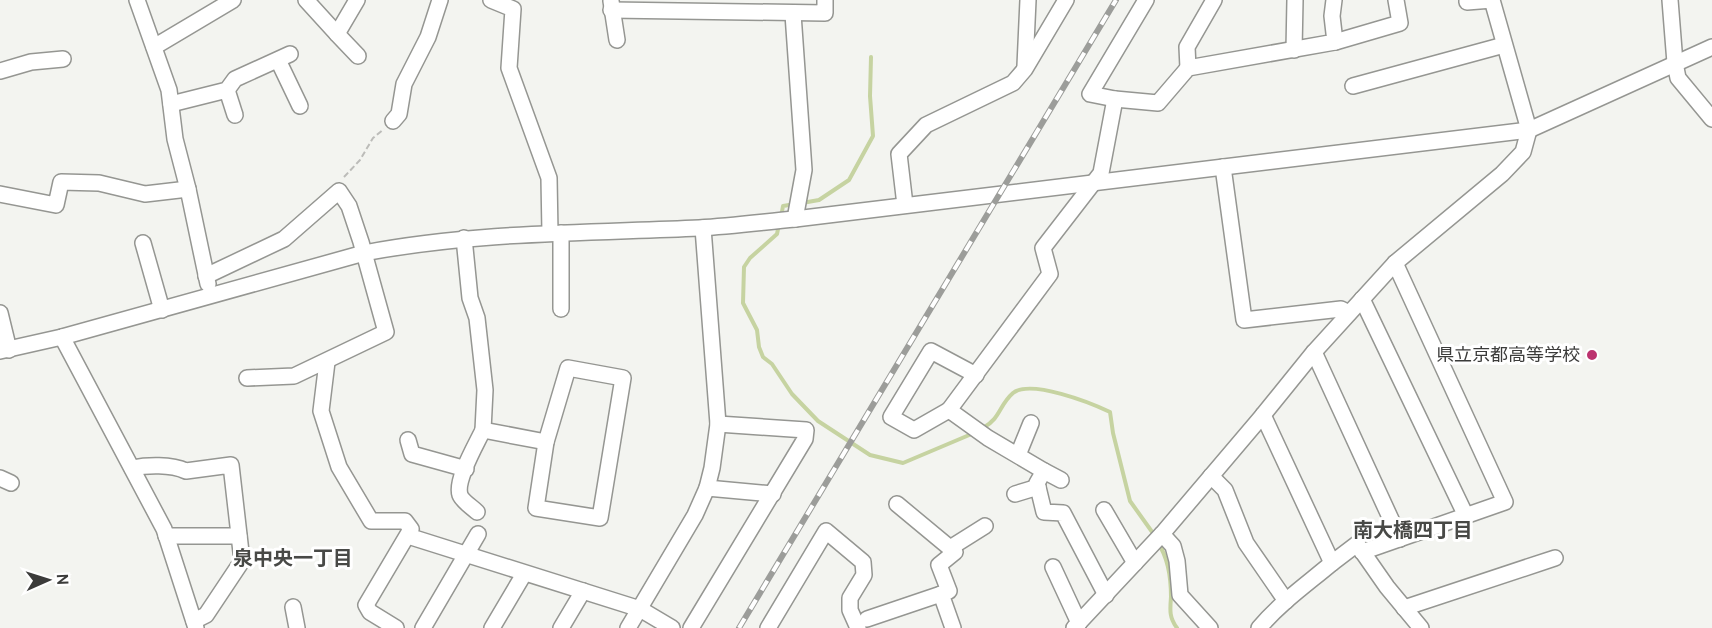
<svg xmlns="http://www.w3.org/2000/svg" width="1712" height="628" font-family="Cabin,'Noto Sans JP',sans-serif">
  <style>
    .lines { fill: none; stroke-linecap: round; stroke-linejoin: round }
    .stream { stroke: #c6d3a1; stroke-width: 4 }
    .minor-casing { stroke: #959692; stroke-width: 18 }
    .path { stroke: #bcbcb9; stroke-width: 2; stroke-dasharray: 6 3; stroke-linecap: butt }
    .minor { stroke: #fff; stroke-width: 15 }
    .rail-casing { stroke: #9c9d9a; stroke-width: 6 }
    .rail { stroke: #fff; stroke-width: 4; stroke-dasharray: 11; stroke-linecap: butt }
    .poi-dot { fill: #bc336f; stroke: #fff; stroke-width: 2 }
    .labels { text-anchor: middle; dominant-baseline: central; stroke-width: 6; stroke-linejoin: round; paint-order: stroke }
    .poi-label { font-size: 18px; fill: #3b3b3a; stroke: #fff; text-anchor: end }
    .neighbourhood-label { font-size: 20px; font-weight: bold; fill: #484946; stroke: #fff }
  </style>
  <rect width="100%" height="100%" fill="#f3f4f0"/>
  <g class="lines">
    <g class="stream">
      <polyline points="802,203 819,200 849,180 873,136 870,96 871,57"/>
      <polyline points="781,217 783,206 795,204"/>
      <polyline points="779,224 777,234 750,258 744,267 743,303 757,330 759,347 763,357 772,364 792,394 818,421 870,455 903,463 974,433"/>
      <path d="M983,428C1001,418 999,405 1013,393C1031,379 1091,403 1110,412L1113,433L1130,501L1155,536"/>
      <path d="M1158,543C1169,559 1171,578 1171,597C1170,610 1169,617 1177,628"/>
    </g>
    <defs>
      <g id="minor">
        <polyline points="137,0 169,90 175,139 188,189 208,284"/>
        <polyline points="306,0 337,34 357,0"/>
        <polyline points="491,0 513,9 509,68 549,178 550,233"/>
        <polyline points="1146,0 1090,94 1115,99 1158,103 1188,68 1335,42 1332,16 1334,0"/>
        <polyline points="1670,0 1675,63 1678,78 1712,119"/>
        <polyline points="611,1 617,40"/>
        <polyline points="611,10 825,13 825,0"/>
        <polyline points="793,14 804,170 795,219"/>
        <polyline points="337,34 358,56"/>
        <polyline points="1335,42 1400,23 1396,0"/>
        <polyline points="154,47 233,0"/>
        <polyline points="1294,50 1295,0"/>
        <polyline points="278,60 300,106"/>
        <polyline points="1025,66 1028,0"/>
        <polyline points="1188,68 1187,47 1214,0"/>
        <polyline points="0,71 31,62 63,59"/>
        <polyline points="1353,86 1504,45"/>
        <polyline points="227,90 235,115"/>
        <polyline points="171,104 227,90 235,79 290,54"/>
        <polyline points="393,121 399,114 404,84 428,37 440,0"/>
        <polyline points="1223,167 1244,320 1341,309 1349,313"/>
        <polyline points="0,194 56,205 61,182 99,183 145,194 188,189"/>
        <polyline points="905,205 899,154 926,125 1013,83 1025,69 1066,0"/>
        <polyline points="561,233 561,309"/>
        <polyline points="464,238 470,298 477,318 485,390 483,430 546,442"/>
        <polyline points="143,243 162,310"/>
        <polyline points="206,276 284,239 339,191 349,206 361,242 386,332 294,376 247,378"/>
        <polyline points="1362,299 1466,516"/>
        <polyline points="0,313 9,350"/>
        <polyline points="62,337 164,529 196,628"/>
        <path d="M0,351L62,337L364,253C474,232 587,233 699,228C731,226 763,222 795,219L1529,130L1712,47"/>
        <polyline points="1314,352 1400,539"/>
        <polyline points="327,362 321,411 339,467 371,521 405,521 411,529 366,605 370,612 396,628"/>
        <polygon points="568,368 623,378 600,518 536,508 546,442"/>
        <polyline points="949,410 914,430 891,417 931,351 976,375"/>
        <polyline points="1263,415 1332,563 1357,544 1387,587 1421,628"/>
        <polyline points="408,440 412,454 466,469"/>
        <polyline points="1018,455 1031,423"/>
        <path d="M132,468C147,465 171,464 186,471L231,465L242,561L206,615L194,621"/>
        <polyline points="1044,471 1061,480"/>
        <polyline points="1211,476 1225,490 1246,543 1286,601"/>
        <polyline points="0,478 11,483"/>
        <polyline points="707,488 773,494"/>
        <polyline points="1015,494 1038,487"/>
        <polyline points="897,504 950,548"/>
        <polyline points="1104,510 1135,563"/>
        <path d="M477,512C472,507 462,501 460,495C455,480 476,445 483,430"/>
        <polyline points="1162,534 1173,546 1177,561 1180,595 1210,628"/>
        <polyline points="166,536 239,536"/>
        <polyline points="408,536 640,609 672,628"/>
        <polyline points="1362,552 1505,502 1395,263"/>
        <polyline points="1053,567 1079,623"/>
        <polyline points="1106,595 1063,513 1044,512 1037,483 1044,471 988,438 949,410 1050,274 1043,248 1101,173 1115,99"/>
        <polyline points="293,607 297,628"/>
        <polyline points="1404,608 1555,558"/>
        <polyline points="867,619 941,594"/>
        <polyline points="423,628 478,534"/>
        <polyline points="492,628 524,574"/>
        <polyline points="561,628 583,591"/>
        <polyline points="628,628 695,515 707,488 712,468 718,424 703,228"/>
        <polyline points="691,628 805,439 806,430 718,424"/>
        <polyline points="768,628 826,531 863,562 864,575 850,598 850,610 858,628"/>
        <polyline points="953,628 941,594 949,591 939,565 955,552 950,548 985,526"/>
        <polyline points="1074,628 1162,534 1263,415 1314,352 1395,263 1502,174 1523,152 1529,130 1492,0 1467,2 1467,0"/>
        <path d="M1259,628C1280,603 1307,584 1332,563"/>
      </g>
    </defs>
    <use href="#minor" class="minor-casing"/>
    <polyline class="path" points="344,177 360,160 373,138 384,129"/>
    <use href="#minor" class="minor"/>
    <defs>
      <polyline id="rail" points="739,628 1116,0"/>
    </defs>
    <use href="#rail" class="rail-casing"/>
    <use href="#rail" class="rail"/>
  </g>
  <circle class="poi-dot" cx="1592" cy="355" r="6"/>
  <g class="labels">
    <g class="poi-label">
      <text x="1580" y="355">県立京都高等学校</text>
    </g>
    <g class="neighbourhood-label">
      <text x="1413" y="530">南大橋四丁目</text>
      <text x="293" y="558">泉中央一丁目</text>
    </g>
  </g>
  <g transform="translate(48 580) rotate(87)" stroke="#ffffff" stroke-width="4.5" paint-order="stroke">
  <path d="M0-4.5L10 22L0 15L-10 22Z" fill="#3b3b3a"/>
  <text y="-9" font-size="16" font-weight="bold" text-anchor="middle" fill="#3b3b3a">N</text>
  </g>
</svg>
